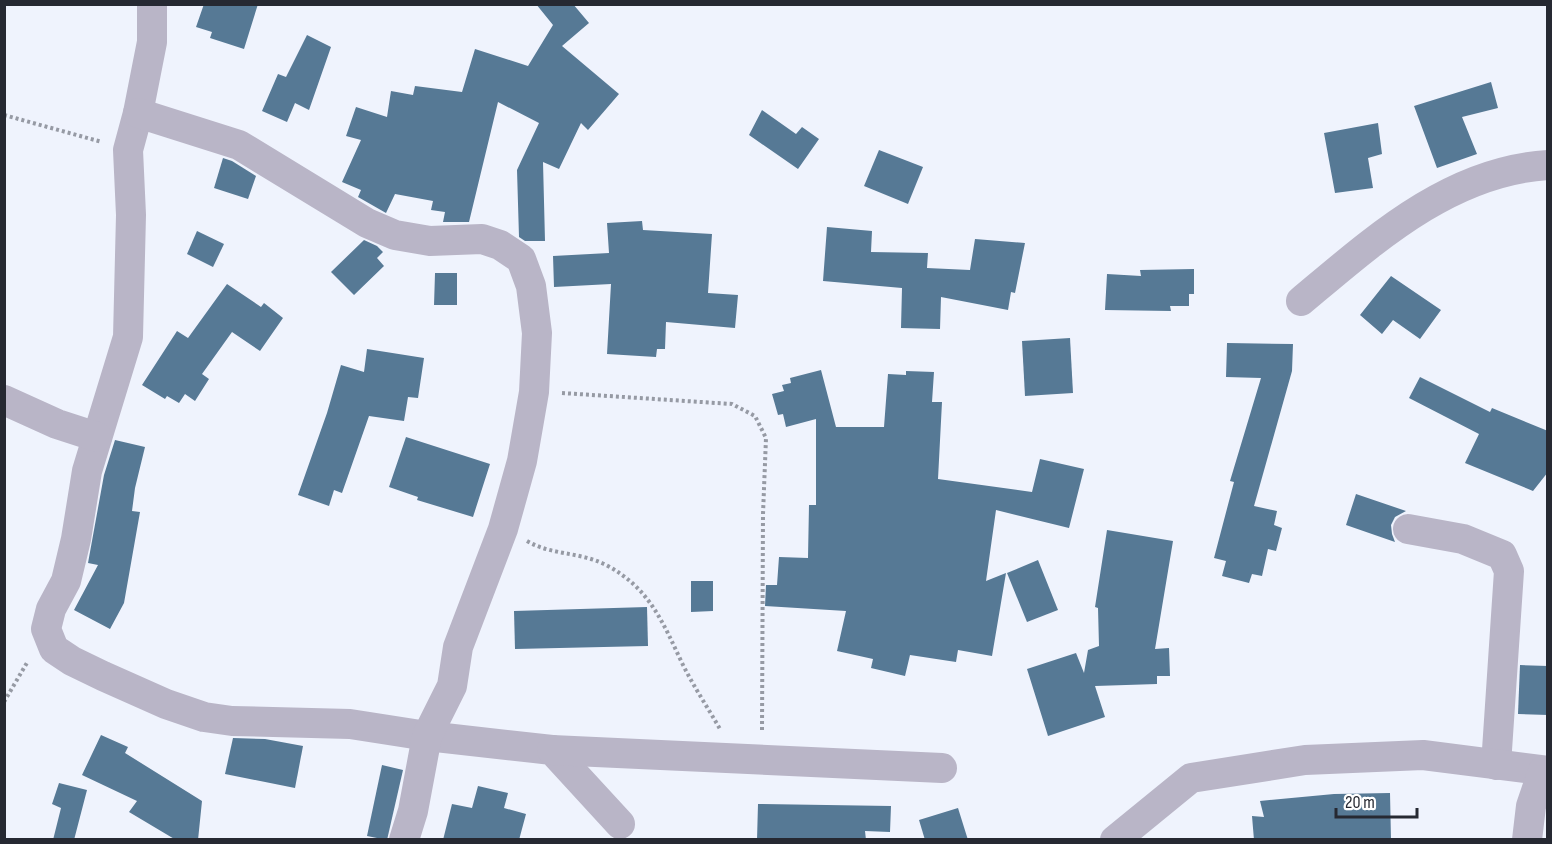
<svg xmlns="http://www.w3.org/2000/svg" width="1552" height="844" font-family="'Sofia Sans Condensed',sans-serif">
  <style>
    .building { fill: #567995 }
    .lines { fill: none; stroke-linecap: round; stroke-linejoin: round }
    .path { stroke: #969aa4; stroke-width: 4; stroke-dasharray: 3 3; stroke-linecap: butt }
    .minor { stroke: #b9b5c7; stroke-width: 30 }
  </style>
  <rect width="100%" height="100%" fill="#eff3fd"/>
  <g class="building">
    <polygon points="204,4 258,4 244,49 210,38 212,32 196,27"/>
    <polygon points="536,4 573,4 589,23 562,46 619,94 588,130 581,123 559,169 543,162 545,241 525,241 519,237 517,170 539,123 498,102 469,222 443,222 445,212 431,210 433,201 395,194 386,213 358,197 361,190 342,182 361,140 346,136 356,107 387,117 391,91 413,95 415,86 462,92 475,49 528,66 553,25"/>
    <polygon points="307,35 331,47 309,110 295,103 287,122 262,111 278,74 286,77"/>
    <polygon points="1491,82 1498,108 1462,117 1477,154 1437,168 1414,106"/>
    <polygon points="762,110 796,134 802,127 819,139 798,169 749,135"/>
    <polygon points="1378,123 1382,154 1368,158 1373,188 1335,193 1324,133"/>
    <polygon points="879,150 923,167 908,204 864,186"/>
    <polygon points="223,158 232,161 256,176 248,199 214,188"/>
    <polygon points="642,221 643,230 712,234 708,293 738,295 735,328 666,322 665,349 657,349 656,357 607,354 611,284 554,287 553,256 609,253 607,223"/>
    <polygon points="827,227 872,231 871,252 928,253 927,268 970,270 975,239 1025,243 1015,293 1011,292 1008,310 941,297 940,329 901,328 902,288 823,281"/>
    <polygon points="197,231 224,244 213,267 187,254"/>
    <polygon points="364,240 377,246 383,252 377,258 384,266 354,295 331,272"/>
    <polygon points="1194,269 1194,294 1189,294 1189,306 1170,306 1171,311 1105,310 1107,274 1141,276 1140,270"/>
    <polygon points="435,273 457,273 457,305 434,305"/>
    <polygon points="1391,276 1441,310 1420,339 1393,320 1382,334 1360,315"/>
    <polygon points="227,284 261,307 264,303 283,318 260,351 232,332 202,374 209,379 195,401 185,394 179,403 167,396 165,399 142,385 177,331 188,338"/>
    <polygon points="1070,338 1073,393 1025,396 1022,341"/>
    <polygon points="1227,343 1293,344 1292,371 1254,506 1277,511 1274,525 1282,528 1276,551 1268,549 1262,576 1252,574 1249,583 1222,576 1226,561 1214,558 1234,482 1230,481 1261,378 1226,377"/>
    <polygon points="367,349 424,358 418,398 408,397 404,421 369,416 342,493 334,490 329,506 298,495 327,413 341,365 364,372"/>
    <polygon points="821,370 836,427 884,427 888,374 906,375 906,371 934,372 932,402 942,402 938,479 1032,492 1040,459 1084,469 1069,528 996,510 986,581 1006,573 992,656 958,650 956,662 910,655 905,676 871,668 873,659 837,651 846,611 765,606 766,585 777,585 779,557 808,558 809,505 816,505 816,419 786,427 783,414 778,415 772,394 784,391 782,385 791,383 790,378"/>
    <polygon points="1420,377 1490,412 1492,408 1548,431 1548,472 1533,491 1465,463 1479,434 1409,398"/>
    <polygon points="406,437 490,464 473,517 417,500 418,497 389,487"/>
    <polygon points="115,440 145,447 135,488 132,511 140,512 124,603 110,629 74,610 98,565 88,563 104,475"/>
    <polygon points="1356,494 1406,511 1395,517 1391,525 1392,534 1395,542 1346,525"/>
    <polygon points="1107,530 1173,541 1155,649 1169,648 1170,676 1157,676 1157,684 1095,686 1105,717 1048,736 1027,669 1076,653 1084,673 1088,650 1099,646 1098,608 1095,607"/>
    <polygon points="1038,560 1058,610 1027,622 1007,573"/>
    <polygon points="691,581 713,581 713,611 691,612"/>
    <polygon points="647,607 648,646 515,649 514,611"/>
    <polygon points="1520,665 1548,666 1548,715 1518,714"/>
    <polygon points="101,735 128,747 125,753 202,801 198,840 176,840 129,812 137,801 82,775"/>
    <polygon points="233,738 265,739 303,746 295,788 225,774"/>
    <polygon points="382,765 403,770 387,840 367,836"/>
    <polygon points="59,783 87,790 74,840 53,840 61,808 52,804"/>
    <polygon points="478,786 508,793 504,808 526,814 519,840 443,840 452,804 472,808"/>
    <polygon points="1390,793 1391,840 1254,840 1252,816 1264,817 1260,801 1334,794"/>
    <polygon points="758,804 891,806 890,832 865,831 866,840 757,840"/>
    <polygon points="958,808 968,840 925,840 919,820"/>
  </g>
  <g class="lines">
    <g class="path">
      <polyline points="4,115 102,142"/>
      <polyline points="562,393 732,404 755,416 766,438 763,514 762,731"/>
      <path d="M527,541C553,556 578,551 606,565C650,588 663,623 683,665C694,687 708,708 720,729"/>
      <polyline points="4,702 28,661"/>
    </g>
    <g class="minor">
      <polyline points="152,4 152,42 138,113 128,150 131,215 128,337 87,471 76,539 66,581 51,609 46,629 54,649 72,661 103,676 166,704 204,717 232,721 350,724 427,736 552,750 620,824"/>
      <polyline points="138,113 239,145 367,223 395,235 430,241 482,239 500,245 521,259 531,286 537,333 534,392 522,461 503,529 458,647 452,686 427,736 413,811 404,840"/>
      <path d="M1301,301C1373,241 1449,171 1548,165"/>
      <polyline points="4,400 57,424 97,437"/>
      <polyline points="1408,529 1463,539 1502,555 1509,571 1496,765"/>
      <polyline points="552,750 942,768"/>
      <polyline points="1115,840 1191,778 1305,760 1423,755 1548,771"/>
      <polyline points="1527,840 1531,806 1543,771"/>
    </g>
  </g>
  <rect width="1552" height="844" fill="none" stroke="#262932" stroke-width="12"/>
  <path d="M1336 808v9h81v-9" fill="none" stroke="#262932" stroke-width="3"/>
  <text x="1345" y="808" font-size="18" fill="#262932" stroke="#ffffff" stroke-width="4.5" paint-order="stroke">20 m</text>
</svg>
